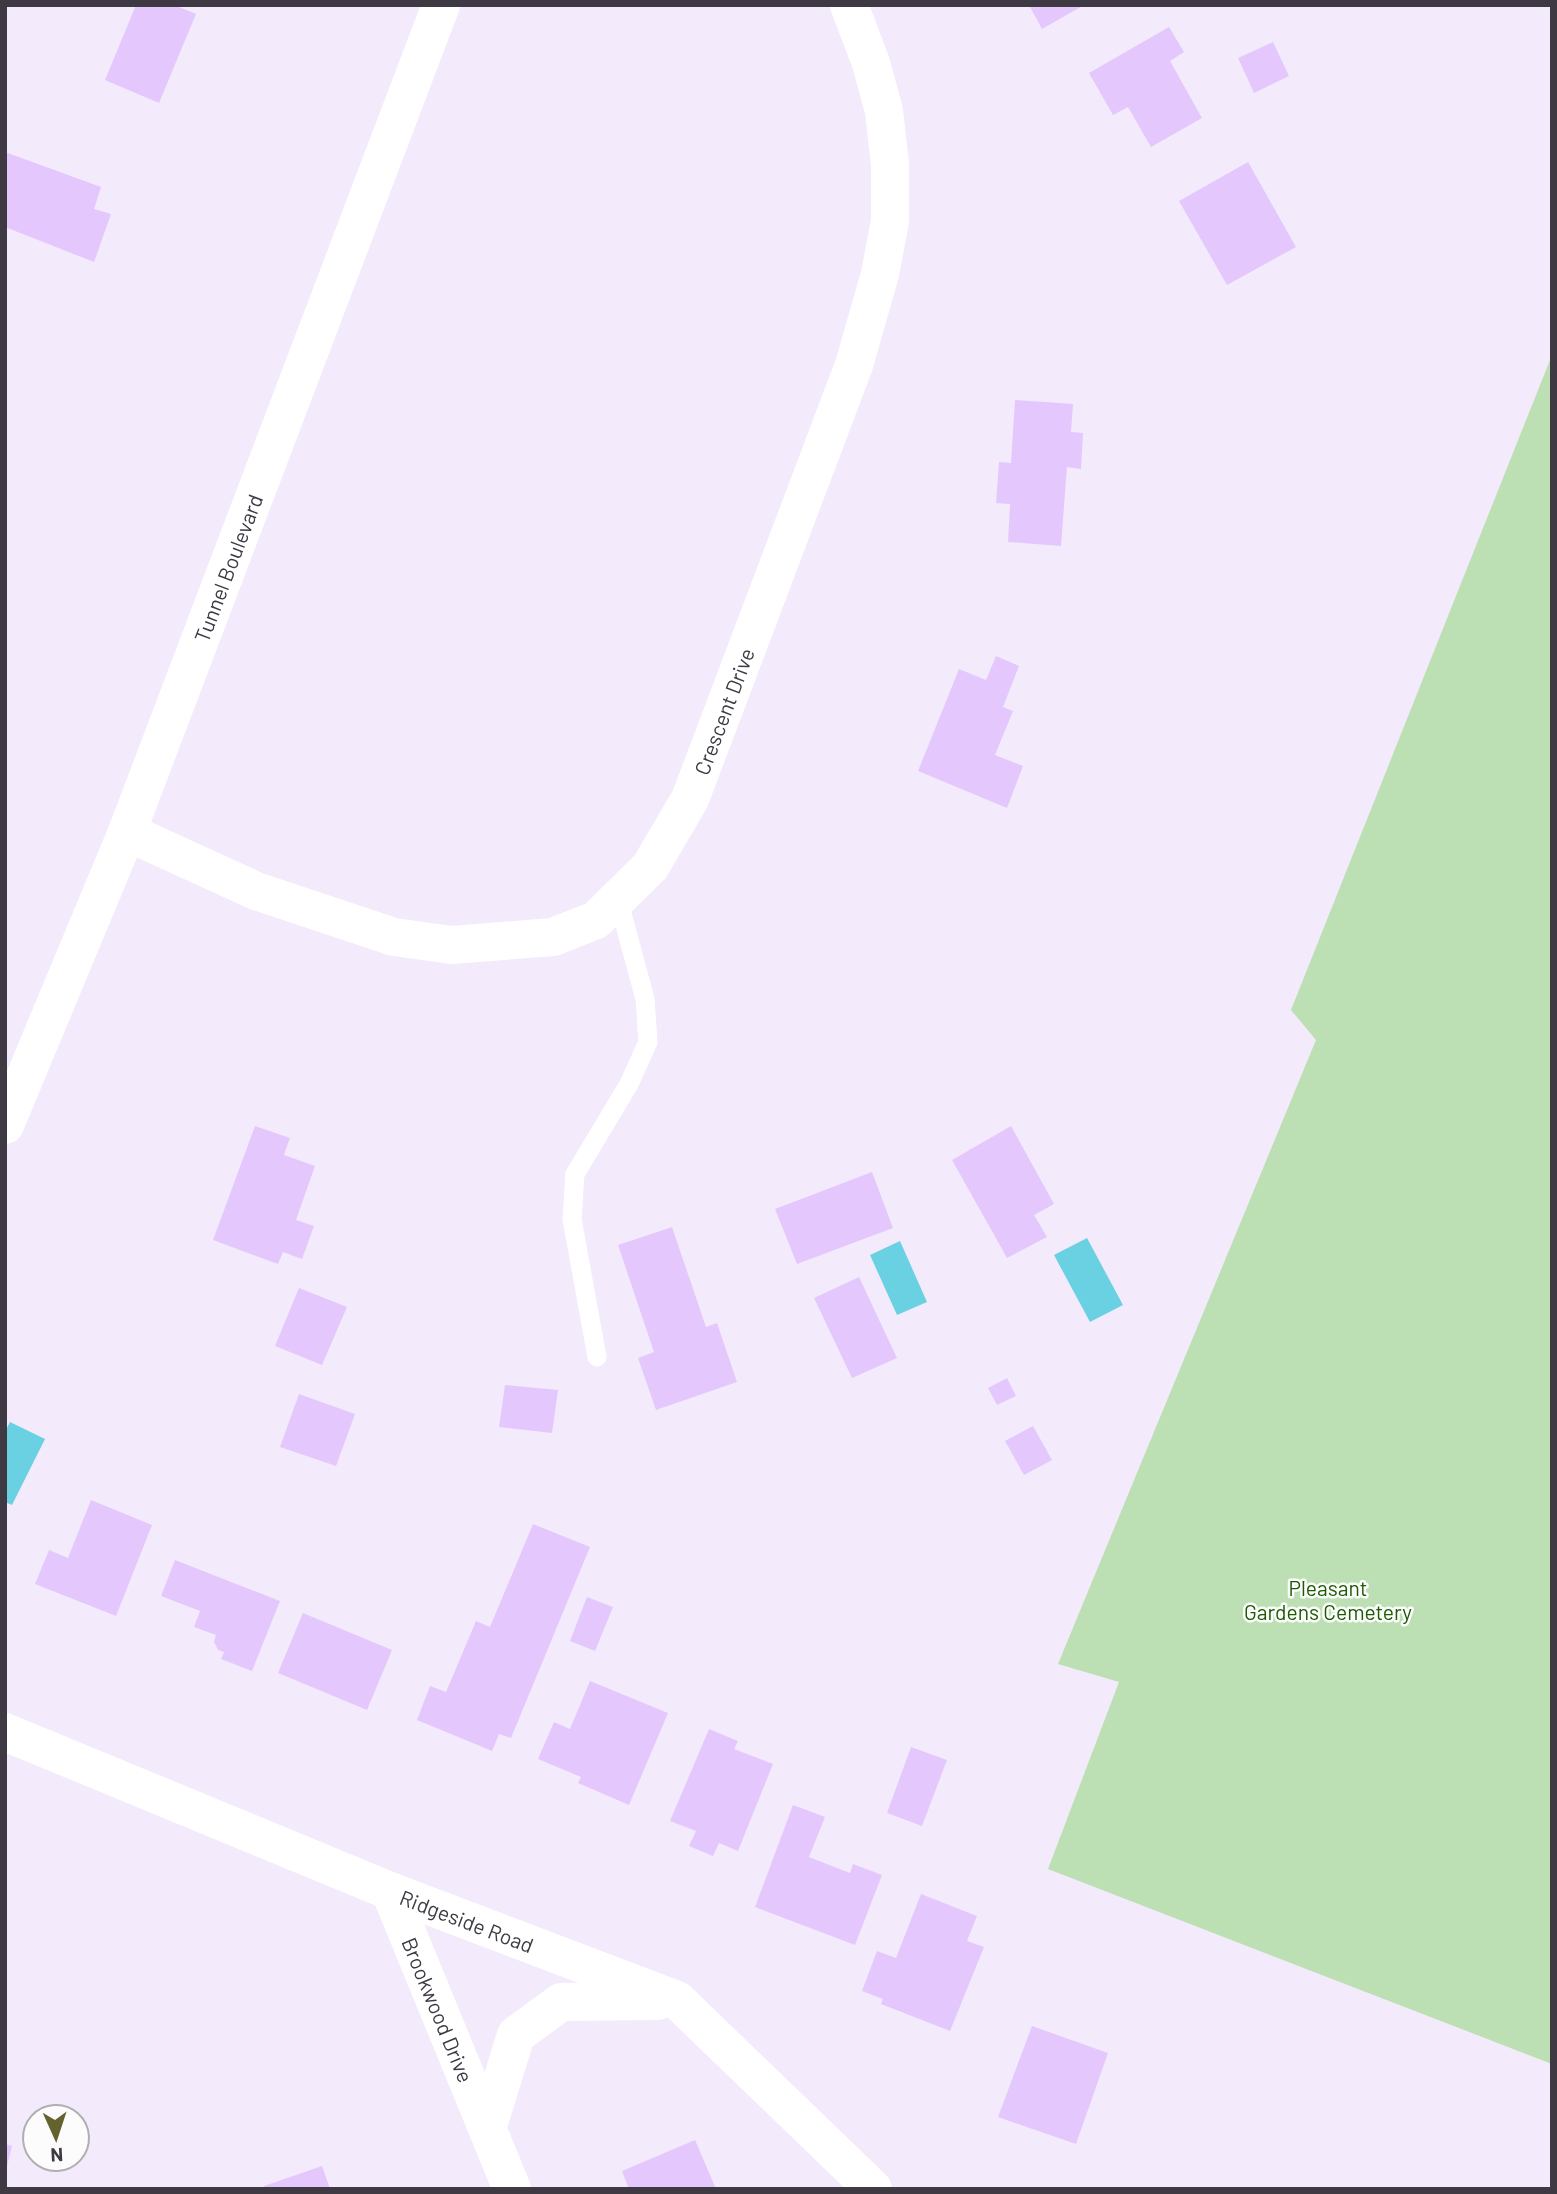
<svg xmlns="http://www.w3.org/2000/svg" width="1557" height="2194" font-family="Barlow,sans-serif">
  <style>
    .green { fill: #bddfb4 }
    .water { fill: #6ad1e2 }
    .building { fill: #e4c8fd }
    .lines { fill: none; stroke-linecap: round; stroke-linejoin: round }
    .lane { stroke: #fff; stroke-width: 19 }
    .street { stroke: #fff; stroke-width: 38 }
    .secondary { stroke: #fff; stroke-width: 38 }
    .labels { text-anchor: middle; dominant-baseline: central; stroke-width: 5; stroke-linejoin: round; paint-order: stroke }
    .street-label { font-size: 21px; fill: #3e3943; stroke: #fcfcfc }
    .park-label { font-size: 21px; fill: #1c5a03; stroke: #fcfcfc }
  </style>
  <rect width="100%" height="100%" fill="#f3ebfb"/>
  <polygon class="green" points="1552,355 1552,2064 1048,1869 1119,1682 1058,1664 1316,1040 1291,1010"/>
  <g class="water">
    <polygon points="1087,1238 1123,1305 1090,1322 1054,1255"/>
    <polygon points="900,1241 927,1302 897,1315 870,1255"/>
    <polygon points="10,1422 45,1439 12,1505 5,1502 5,1432"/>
  </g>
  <g class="building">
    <polygon points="136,5 174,5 196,14 159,103 105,80"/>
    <polygon points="1029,5 1084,5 1042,29"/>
    <polygon points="1169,27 1184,52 1170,61 1202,118 1151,147 1128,107 1113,115 1089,73"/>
    <polygon points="1273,42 1289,76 1254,93 1238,58"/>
    <polygon points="5,152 101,187 94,209 111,214 94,262 5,227"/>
    <polygon points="1248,162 1296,247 1227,285 1179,201"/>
    <polygon points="1015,400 1073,404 1071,432 1083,433 1081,469 1067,467 1061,546 1008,542 1010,504 996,503 999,462 1011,463"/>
    <polygon points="996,656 1019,666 1003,707 1013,711 995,755 1023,766 1007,808 918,771 959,669 986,680"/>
    <polygon points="255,1126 290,1138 284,1155 315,1166 296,1220 314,1226 302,1259 283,1252 278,1264 213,1240"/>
    <polygon points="1011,1126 1054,1204 1034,1215 1047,1237 1007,1258 952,1160"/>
    <polygon points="872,1172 893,1228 797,1264 775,1209"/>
    <polygon points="672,1227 706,1327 717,1323 737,1382 656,1410 638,1358 654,1352 618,1245"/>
    <polygon points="859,1277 897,1358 852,1378 814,1298"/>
    <polygon points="299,1288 347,1307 322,1365 275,1346"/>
    <polygon points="1007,1378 1016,1396 997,1405 988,1388"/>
    <polygon points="505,1385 558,1390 552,1433 499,1427"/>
    <polygon points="299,1394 355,1414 336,1466 280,1447"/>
    <polygon points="1033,1426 1052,1460 1024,1475 1005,1441"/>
    <polygon points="91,1500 152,1525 116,1616 35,1584 49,1550 68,1558"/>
    <polygon points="533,1524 590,1547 511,1738 499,1734 492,1751 417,1720 430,1686 446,1692 476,1621 490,1627"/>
    <polygon points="175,1560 280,1601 252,1671 221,1659 224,1652 218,1650 214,1642 216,1635 194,1627 200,1611 161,1596"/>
    <polygon points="587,1597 613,1607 595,1651 570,1641"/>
    <polygon points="303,1613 392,1650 367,1710 278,1673"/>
    <polygon points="590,1681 668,1713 629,1805 578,1783 581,1777 538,1759 554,1722 570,1729"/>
    <polygon points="709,1729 738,1741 734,1749 773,1764 738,1851 719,1843 713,1856 689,1846 696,1831 670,1821"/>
    <polygon points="911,1747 947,1760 922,1826 887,1813"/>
    <polygon points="793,1805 825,1817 809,1857 850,1873 853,1864 882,1875 855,1945 755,1907"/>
    <polygon points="921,1894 977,1916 967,1941 984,1947 950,2031 881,2004 883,1999 862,1991 877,1951 896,1958"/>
    <polygon points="1032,2026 1108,2053 1076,2144 998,2117"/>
    <polygon points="695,2140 716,2189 629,2189 622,2171"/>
    <polygon points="5,2144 12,2146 6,2170 5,2170"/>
    <polygon points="322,2166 330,2189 265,2189 264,2186"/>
  </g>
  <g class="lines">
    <polyline class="lane" points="597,1357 572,1219 575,1174 629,1084 648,1042 645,999 618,899"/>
    <g class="street">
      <path id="s1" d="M127,832L256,891L394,937L452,945L553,937L596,920L650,867L690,799L854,365L880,274L890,221V164L884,111L871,63L849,5"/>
      <path id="s2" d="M5,1732L390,1891L677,2000L873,2189"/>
      <path id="s3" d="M390,1891L512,2189"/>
      <polyline points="488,2126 516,2035 561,2002 658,2001"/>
    </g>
    <path class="secondary" id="s4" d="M5,1125L127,832L441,5"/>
  </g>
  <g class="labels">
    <g class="street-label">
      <text stroke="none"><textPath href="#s4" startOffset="600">Tunnel Boulevard</textPath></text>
      <text stroke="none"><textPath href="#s1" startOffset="742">Crescent Drive</textPath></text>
      <text stroke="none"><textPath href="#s2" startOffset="499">Ridgeside Road</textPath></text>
      <text stroke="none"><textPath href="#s3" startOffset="128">Brookwood Drive</textPath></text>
    </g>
    <g class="park-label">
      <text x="1328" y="1587">Pleasant<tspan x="1328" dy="24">Gardens Cemetery</tspan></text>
    </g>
  </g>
  <rect width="1557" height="2194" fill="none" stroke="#3e3943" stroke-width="14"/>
  <g transform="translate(56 2138) rotate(177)"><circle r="33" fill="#fcfcfc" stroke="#b0aeb2" stroke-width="2"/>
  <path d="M0-5L12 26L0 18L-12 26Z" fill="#646330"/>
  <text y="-10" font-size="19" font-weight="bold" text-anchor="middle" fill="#3e3943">N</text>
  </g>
</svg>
